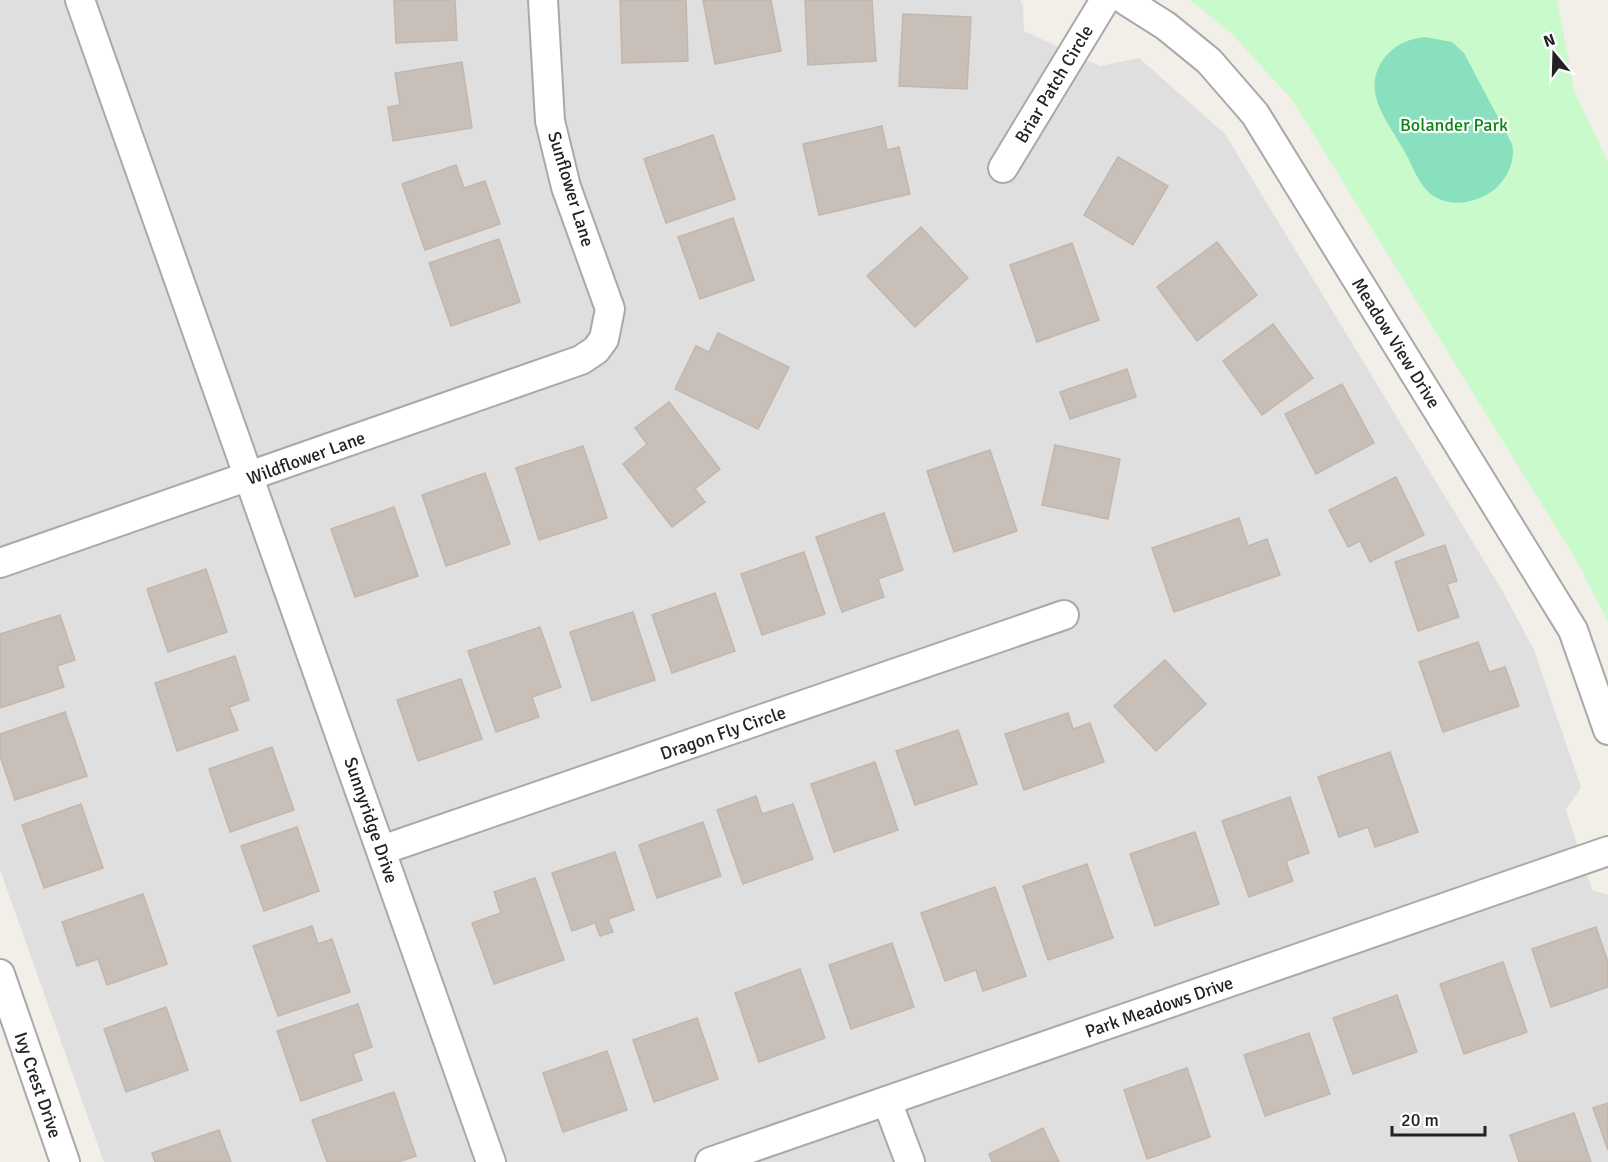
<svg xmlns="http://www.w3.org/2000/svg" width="1608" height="1162" font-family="Signika,sans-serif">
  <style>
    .residential { fill: #e0dfdf }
    .park { fill: #c8facc }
    .pitch { fill: #88e0be }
    .building { fill: #c7bfb8; stroke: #c4b6ab; stroke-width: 1.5 }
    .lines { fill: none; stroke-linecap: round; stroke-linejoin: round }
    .minor-casing { stroke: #a9a9a9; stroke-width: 32 }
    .minor { stroke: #fff; stroke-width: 28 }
    .labels { text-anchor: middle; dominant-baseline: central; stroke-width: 4.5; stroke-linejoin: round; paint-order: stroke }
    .street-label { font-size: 18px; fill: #222; stroke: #fff }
    .park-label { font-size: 18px; fill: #0c8416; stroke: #fff }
  </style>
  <rect width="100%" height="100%" fill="#f2efe9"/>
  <polygon class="residential" points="0,0 1020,0 1023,5 1024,31 1100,66 1139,58 1225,134 1503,592 1534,650 1581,787 1566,810 1592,890 1608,895 1608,1162 104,1162 0,870"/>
  <polygon class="park" points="1190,0 1557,0 1575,93 1608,162 1608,622 1578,563 1293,101 1231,33"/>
  <path class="pitch" d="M1425,37L1452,42L1464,53L1512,144C1516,160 1507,179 1495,189C1479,202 1454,208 1435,197C1420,188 1413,167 1405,152C1388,121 1359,91 1385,57C1396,44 1408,39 1425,37Z"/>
  <g class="building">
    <polygon points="394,0 455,0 457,40 396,43"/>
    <polygon points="620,0 686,0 688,61 622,63"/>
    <polygon points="703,0 771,0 781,51 715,64"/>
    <polygon points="805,0 872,0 876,61 808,65"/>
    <polygon points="903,14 971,17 967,89 899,86"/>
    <polygon points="462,62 472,128 393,141 388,107 400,105 395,73"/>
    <polygon points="882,126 887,150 899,147 910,194 819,215 803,144"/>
    <polygon points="713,135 735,199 666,223 644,159"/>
    <polygon points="1118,157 1168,186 1133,245 1084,215"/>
    <polygon points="456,165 464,188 485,181 500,224 425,250 402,184"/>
    <polygon points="733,218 754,280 700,299 678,237"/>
    <polygon points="921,227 968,278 915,327 867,276"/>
    <polygon points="499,239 520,302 451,326 429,263"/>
    <polygon points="1217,242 1257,295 1197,341 1157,287"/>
    <polygon points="1072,243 1099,320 1037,342 1010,265"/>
    <polygon points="1273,324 1313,378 1262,415 1223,361"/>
    <polygon points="718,333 789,367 758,429 675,389 696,346 709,352"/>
    <polygon points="1127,369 1136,397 1070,419 1060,392"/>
    <polygon points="1342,384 1374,443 1316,474 1285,414"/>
    <polygon points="669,402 720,469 695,489 705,502 672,527 623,464 647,444 635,428"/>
    <polygon points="1055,445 1120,459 1108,519 1042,505"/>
    <polygon points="583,446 607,518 539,540 516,468"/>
    <polygon points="990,450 1017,531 954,552 927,471"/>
    <polygon points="485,473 510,544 446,566 422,495"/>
    <polygon points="1396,477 1424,535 1370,562 1360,541 1348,547 1329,510"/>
    <polygon points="394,507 418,576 355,597 331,529"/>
    <polygon points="884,513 903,570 878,579 884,597 842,612 816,537"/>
    <polygon points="1239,518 1248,546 1267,539 1280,575 1174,612 1152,548"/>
    <polygon points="1445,545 1457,581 1447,584 1459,617 1418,631 1395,562"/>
    <polygon points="804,552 825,614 762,635 741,574"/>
    <polygon points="206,569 227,632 168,652 147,589"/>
    <polygon points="715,593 735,651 672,673 652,615"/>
    <polygon points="633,612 655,680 592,701 570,632"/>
    <polygon points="60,615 75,660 57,666 64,687 0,708 0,634"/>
    <polygon points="540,627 561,687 532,697 539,717 496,732 468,651"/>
    <polygon points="1478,642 1489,672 1505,667 1519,706 1443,732 1419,662"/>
    <polygon points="235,656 249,700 229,707 238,730 177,751 155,683"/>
    <polygon points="1165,660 1206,704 1156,751 1114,706"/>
    <polygon points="461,679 482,739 418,761 397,700"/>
    <polygon points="65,712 87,776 15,800 0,756 0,734"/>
    <polygon points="1068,713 1073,729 1090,723 1104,762 1024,790 1005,734"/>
    <polygon points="958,730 977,784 915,805 896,751"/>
    <polygon points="272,747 294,810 230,832 209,769"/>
    <polygon points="1390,752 1418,832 1375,847 1368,827 1339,837 1318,777"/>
    <polygon points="875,762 898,830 834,852 811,784"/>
    <polygon points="756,796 762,814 793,804 813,859 743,884 717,810"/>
    <polygon points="1290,797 1309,853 1286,861 1293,881 1249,897 1222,821"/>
    <polygon points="81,804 103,868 44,888 22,825"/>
    <polygon points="703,822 721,876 657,898 639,845"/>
    <polygon points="297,827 319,891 264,911 241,846"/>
    <polygon points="1195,832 1219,904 1155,926 1130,854"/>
    <polygon points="615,852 634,910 608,919 613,932 600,936 595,923 572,931 552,873"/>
    <polygon points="1087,864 1113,938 1048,960 1023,886"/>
    <polygon points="535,878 564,960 494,984 472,923 501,913 494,892"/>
    <polygon points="995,887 1026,976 983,991 976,970 945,981 921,913"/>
    <polygon points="143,894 167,964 107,985 98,959 77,966 62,922"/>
    <polygon points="312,926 318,944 332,939 350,992 278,1016 253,946"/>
    <polygon points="1596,927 1608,962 1608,987 1551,1007 1532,949"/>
    <polygon points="892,943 914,1007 851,1029 829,965"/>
    <polygon points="1503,962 1527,1032 1464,1054 1440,984"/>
    <polygon points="800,969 825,1038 759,1062 735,993"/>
    <polygon points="1397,995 1417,1052 1353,1074 1333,1018"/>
    <polygon points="358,1004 372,1047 353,1054 362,1080 301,1101 277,1031"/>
    <polygon points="166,1007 188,1070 126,1092 104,1029"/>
    <polygon points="697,1018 718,1079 654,1102 633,1040"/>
    <polygon points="1309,1033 1330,1094 1265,1116 1244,1055"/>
    <polygon points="607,1051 627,1110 563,1132 543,1073"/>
    <polygon points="1187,1068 1210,1137 1147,1159 1124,1090"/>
    <polygon points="394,1092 416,1156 398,1162 327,1162 312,1120"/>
    <polygon points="1608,1103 1608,1150 1593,1108"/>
    <polygon points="1574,1113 1591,1162 1519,1162 1510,1135"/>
    <polygon points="1043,1128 1059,1162 992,1162 989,1154"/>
    <polygon points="219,1130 231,1162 155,1162 152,1153"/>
  </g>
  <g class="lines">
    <defs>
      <g id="minor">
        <polyline points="80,0 491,1162"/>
        <polyline points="1125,0 1166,26 1209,61 1255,114 1573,630 1608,730"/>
        <polyline points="1003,168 1105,0"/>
        <polyline points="0,563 581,360 596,350 604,339 610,309 566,187 550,121 543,0"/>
        <polyline points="382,850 1064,615"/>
        <polyline points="0,974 65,1162"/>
        <polyline points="887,1101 910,1162"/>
        <polyline points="710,1162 1608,851"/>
      </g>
    </defs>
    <use href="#minor" class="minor-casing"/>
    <use href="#minor" class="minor"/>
  </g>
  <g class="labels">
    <g class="street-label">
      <text transform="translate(1054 84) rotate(-59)">Briar Patch Circle</text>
      <text transform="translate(571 189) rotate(73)">Sunflower Lane</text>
      <text transform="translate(1396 343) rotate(58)">Meadow View Drive</text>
      <text transform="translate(306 458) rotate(-20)">Wildflower Lane</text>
      <text transform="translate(723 733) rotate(-19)">Dragon Fly Circle</text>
      <text transform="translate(371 820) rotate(71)">Sunnyridge Drive</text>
      <text transform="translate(1159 1007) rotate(-19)">Park Meadows Drive</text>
      <text transform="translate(38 1085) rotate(71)">Ivy Crest Drive</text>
    </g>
    <g class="park-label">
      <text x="1454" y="125">Bolander Park</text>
    </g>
  </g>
  <g transform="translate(1554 54) rotate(341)" stroke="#ffffff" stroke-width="4.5" paint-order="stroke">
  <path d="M0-4.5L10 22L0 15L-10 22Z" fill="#222222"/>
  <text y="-9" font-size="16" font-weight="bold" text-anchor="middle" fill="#222222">N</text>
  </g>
  <path d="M1392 1126v9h93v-9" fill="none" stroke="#222222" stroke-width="3"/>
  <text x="1401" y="1126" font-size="18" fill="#222222" stroke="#ffffff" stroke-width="4.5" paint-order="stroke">20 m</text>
</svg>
